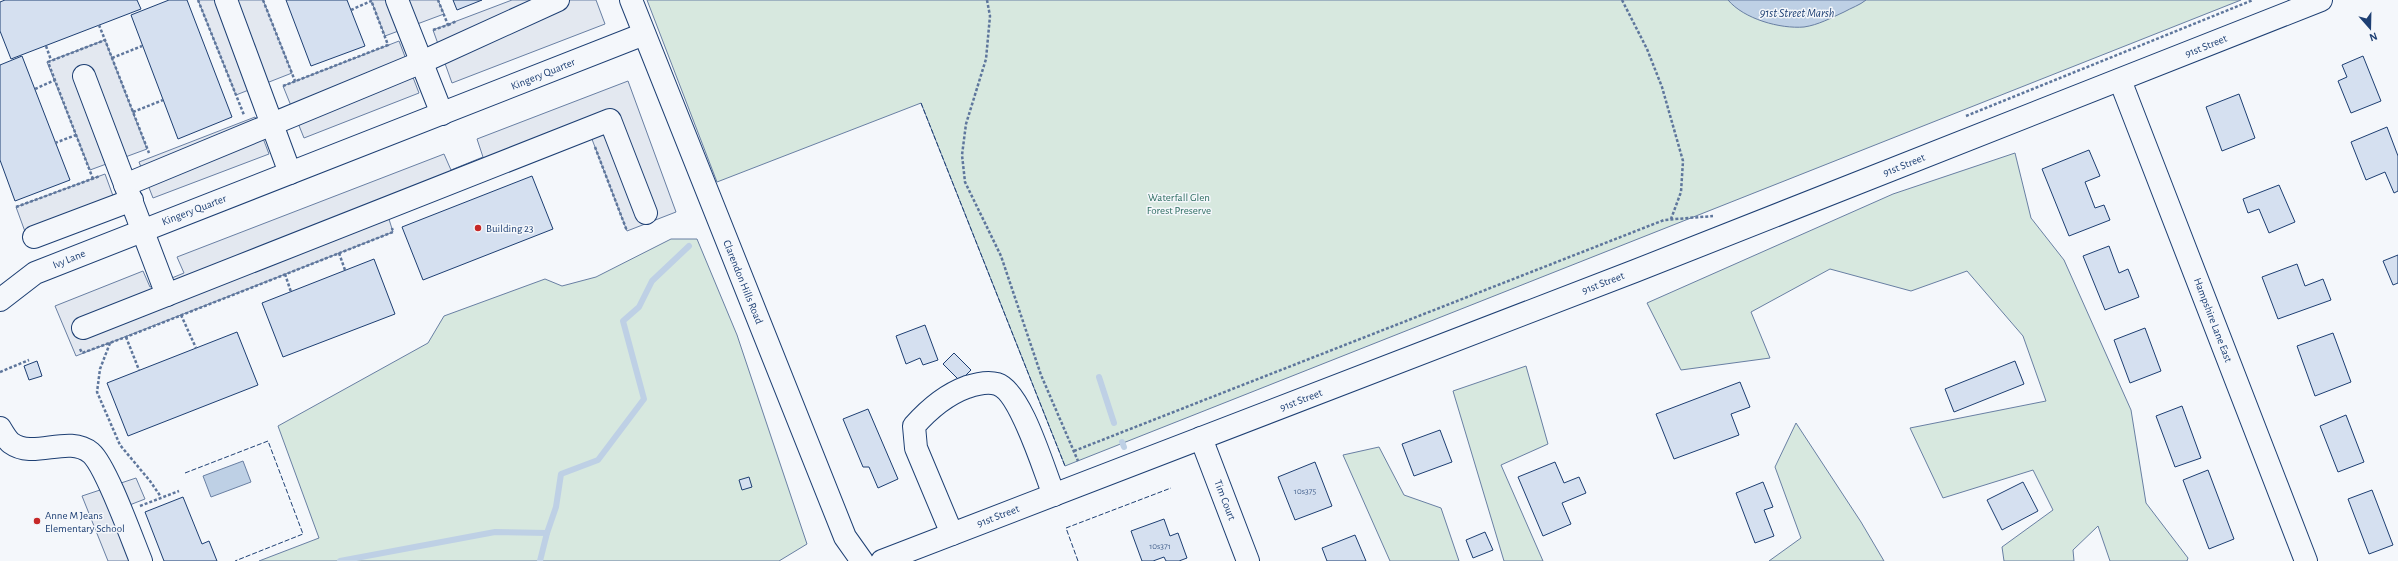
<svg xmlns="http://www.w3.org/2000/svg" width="2398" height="561" font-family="'Alegreya Sans',sans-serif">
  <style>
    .green { fill: #d7e8df; stroke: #687fa3 }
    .parking { fill: #e3e8f0; stroke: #687fa3 }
    .water { fill: #bed0e5; stroke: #687fa3 }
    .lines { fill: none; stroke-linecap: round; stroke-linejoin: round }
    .stream { stroke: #bed0e5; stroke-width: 6 }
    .building { fill: #d5e0f0; stroke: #1d3f73 }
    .minor-casing { stroke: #1d3f73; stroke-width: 24 }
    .major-casing { stroke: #1d3f73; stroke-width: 24 }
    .path { stroke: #5e769c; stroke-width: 2.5; stroke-dasharray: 3 2; stroke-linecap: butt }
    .minor { stroke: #f4f7fb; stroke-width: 22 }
    .major { stroke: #f4f7fb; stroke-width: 22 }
    .fence { stroke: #1d3f73; stroke-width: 1; stroke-dasharray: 5 2; stroke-linecap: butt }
    .poi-dot { fill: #c62828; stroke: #f4f7fb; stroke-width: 1.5 }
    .labels { text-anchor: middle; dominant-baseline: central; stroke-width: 3; stroke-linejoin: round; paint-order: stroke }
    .number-label { font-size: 9px; fill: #4b6792 }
    .street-label { font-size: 11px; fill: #1d3f73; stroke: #f4f7fb }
    .park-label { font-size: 11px; fill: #2c6c60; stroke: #f4f7fb }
    .poi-label { font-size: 11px; fill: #1d3f73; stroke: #f4f7fb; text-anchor: start }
    .water-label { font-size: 12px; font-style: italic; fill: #1d3f73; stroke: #f4f7fb }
  </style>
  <rect width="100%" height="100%" fill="#f4f7fb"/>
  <g class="green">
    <polygon points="647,0 2241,0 1065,466 921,103 717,182"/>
    <polygon points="2015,153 2031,218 2064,260 2131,410 2146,503 2188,558 2187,561 2110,561 2098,526 2073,550 2074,561 2004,561 2002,547 2053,510 2033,470 1943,498 1910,428 2046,401 2023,336 1967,271 1911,291 1830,269 1751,312 1770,358 1681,370 1647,303 1893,194"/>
    <polygon points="671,239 697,239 737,335 807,544 779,561 259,561 319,538 278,426 428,343 444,316 545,279 562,286 596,277"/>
    <polygon points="1526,366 1548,444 1501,465 1543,561 1504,561 1453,391"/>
    <polygon points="1796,423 1861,522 1884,561 1769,561 1801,538 1775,467"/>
    <polygon points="1379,447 1404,495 1441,508 1459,561 1390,561 1343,455"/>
  </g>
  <g class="parking">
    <polygon points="198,0 263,0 292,73 236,95"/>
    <polygon points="371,0 438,0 444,14 385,36"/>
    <polygon points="512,0 596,0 605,24 452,83 433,30"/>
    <polygon points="105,40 147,149 90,170 47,62"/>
    <polygon points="399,41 419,93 304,138 283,86"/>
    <polygon points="628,81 676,212 627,231 590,134 388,216 393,232 76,356 55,306 143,271 150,287 184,273 177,257 444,154 451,170 483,157 477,139"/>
    <polygon points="255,117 269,154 153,198 139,162"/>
    <polygon points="105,174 120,215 31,248 16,207"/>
    <polygon points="136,478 145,499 127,506 149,561 108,561 82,496"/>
  </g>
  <g class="water">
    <path d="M1728,0H1866C1860,5 1851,8 1844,12C1831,18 1818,25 1804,27C1780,29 1744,19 1728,0Z"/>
    <polygon points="243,461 251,482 211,497 203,476"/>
  </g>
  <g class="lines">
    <g class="stream">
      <polyline points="1099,377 1114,423"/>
      <polyline points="1122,442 1124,447"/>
      <polyline points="340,561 495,532 547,533 556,507 561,474 598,460 644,399 623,321 639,307 652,281 689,246"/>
      <polyline points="540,561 547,533"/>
    </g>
  </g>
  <g class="building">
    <polygon points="5,0 137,0 141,9 11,59 0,31 0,2"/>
    <polygon points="169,0 187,0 232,117 178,139 131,15"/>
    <polygon points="286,0 347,0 365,46 311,66"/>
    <polygon points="453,0 482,0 457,10"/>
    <polygon points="22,56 70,180 15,201 0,160 0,65"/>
    <polygon points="2363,56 2381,101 2351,113 2338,81 2347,77 2342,65"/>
    <polygon points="2239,94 2255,138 2222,151 2206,107"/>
    <polygon points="2387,127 2398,156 2398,191 2394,193 2385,172 2366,180 2351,142"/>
    <polygon points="2089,150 2100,176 2085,182 2095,208 2104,205 2110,220 2069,236 2042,169"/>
    <polygon points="532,176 553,229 423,280 402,227"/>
    <polygon points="2279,185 2295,222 2269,233 2259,209 2248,213 2243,199"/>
    <polygon points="2109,246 2119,273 2128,269 2139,297 2105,310 2083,256"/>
    <polygon points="2398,255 2398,283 2393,285 2383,261"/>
    <polygon points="374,259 395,314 283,357 262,303"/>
    <polygon points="2297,264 2305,286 2323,279 2331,300 2278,319 2262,277"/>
    <polygon points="925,325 938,360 923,365 920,358 906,364 896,336"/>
    <polygon points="2145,328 2161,371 2130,383 2114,340"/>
    <polygon points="237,332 258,385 128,436 107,383"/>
    <polygon points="2333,333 2351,382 2315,396 2297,346"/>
    <polygon points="954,353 971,370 960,381 943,364"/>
    <polygon points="37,361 42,376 29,380 24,366"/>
    <polygon points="2015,361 2024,384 1954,412 1945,389"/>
    <polygon points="1740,382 1750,407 1731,414 1739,435 1674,459 1656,414"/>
    <polygon points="2182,406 2201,458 2175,467 2156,416"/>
    <polygon points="868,409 898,479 878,488 869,467 863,467 843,419"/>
    <polygon points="2346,415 2364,462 2338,472 2320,426"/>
    <polygon points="1440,430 1452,462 1414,476 1402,444"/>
    <polygon points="1315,462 1332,506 1295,520 1278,477"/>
    <polygon points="1555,462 1564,483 1579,477 1586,493 1562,503 1571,524 1543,536 1518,477"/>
    <polygon points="2208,470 2234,539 2209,549 2183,480"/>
    <polygon points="749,477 752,487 742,490 739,480"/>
    <polygon points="1763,482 1773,507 1764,510 1774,536 1755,543 1736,493"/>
    <polygon points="2023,482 2038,511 2002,530 1987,500"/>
    <polygon points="2372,490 2393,545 2369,554 2348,499"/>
    <polygon points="183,497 202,544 209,541 217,561 164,561 145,512"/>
    <polygon points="1164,519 1170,536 1178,533 1187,558 1179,561 1166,561 1164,557 1153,561 1142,561 1131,531"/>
    <polygon points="1485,532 1493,550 1473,558 1466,540"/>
    <polygon points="1355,535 1366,561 1327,561 1322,548"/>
  </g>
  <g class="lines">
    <defs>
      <g id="minor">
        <polyline points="226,0 290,173"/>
        <polyline points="397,0 442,114"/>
        <polyline points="631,0 845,537 862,561"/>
        <polyline points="84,76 167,295"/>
        <polyline points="2120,80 2306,561"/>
        <polyline points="125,185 422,62 558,0"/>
        <polyline points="34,237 132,200"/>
        <polyline points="0,300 35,273 644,34"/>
        <polyline points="83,328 610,120 646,213"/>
        <path d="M0,428C3,433 7,440 11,443C34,460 68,434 91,453C106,466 132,539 141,561"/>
        <polyline points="1201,438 1248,561"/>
        <path d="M952,534L916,448L914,426C929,409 945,395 967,387C976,384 987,381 997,384C1021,391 1044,471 1054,495"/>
      </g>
      <polyline id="major" points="882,561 1635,271 2321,0"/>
    </defs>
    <use href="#minor" class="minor-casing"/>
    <use href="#major" class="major-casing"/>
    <g class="path">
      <polyline points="198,0 244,115"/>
      <polyline points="263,0 295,81"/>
      <polyline points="987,0 990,16 986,59 966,124 962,155 965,182 1001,256 1041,375 1078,461"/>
      <polyline points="1622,0 1647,49 1662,87 1683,161 1681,192 1671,219"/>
      <polyline points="351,10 371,1"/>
      <polyline points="99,25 105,40"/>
      <polyline points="448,25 457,21"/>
      <polyline points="433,30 448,25 438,0"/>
      <polyline points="46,46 51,60"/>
      <polyline points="112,58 142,46"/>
      <polyline points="283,86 388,45 371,0"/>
      <polyline points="35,89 55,80"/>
      <polyline points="133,112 163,100"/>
      <polyline points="1966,116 2253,0"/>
      <polyline points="55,143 76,135"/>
      <polyline points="595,147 627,231"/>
      <polyline points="93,179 48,62 105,40 149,153"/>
      <polyline points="16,207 100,176"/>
      <polyline points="339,253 345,270"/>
      <polyline points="285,274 291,292"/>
      <polyline points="181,315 196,348"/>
      <polyline points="126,337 139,370"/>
      <polyline points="110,343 100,369 97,392 120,445 150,481 161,497"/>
      <polyline points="80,349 82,353 126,337 393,232 392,228"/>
      <polyline points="0,372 29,360"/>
      <polyline points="1074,451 1664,220 1713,216"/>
      <polyline points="140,506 179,491"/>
    </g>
    <use href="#minor" class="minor"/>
    <use href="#major" class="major"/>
    <g class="fence">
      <polyline points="921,103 1065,466"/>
      <polyline points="185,473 268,441 303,534 235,561"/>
      <polyline points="1078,561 1066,528 1171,488"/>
    </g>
  </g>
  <g class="poi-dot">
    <circle cx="478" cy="228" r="4"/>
    <circle cx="37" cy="521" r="4"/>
  </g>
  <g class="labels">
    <g class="number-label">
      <text x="1305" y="491">10s375</text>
      <text x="1160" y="546">10s371</text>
    </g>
    <g class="street-label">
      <text transform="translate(2206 46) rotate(-22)">91st Street</text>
      <text transform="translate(543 74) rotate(-22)">Kingery Quarter</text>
      <text transform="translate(1904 165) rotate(-22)">91st Street</text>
      <text transform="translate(194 210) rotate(-21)">Kingery Quarter</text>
      <text transform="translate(69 259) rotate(-22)">Ivy Lane</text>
      <text transform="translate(743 282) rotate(68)">Clarendon Hills Road</text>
      <text transform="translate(1603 283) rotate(-21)">91st Street</text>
      <text transform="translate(2213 320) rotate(69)">Hampshire Lane East</text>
      <text transform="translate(1301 400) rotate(-21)">91st Street</text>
      <text transform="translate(1225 500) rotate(69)">Tim Court</text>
      <text transform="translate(998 516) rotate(-21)">91st Street</text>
    </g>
    <g class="park-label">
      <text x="1179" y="197">Waterfall Glen<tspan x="1179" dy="13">Forest Preserve</tspan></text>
    </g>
    <g class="poi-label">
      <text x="486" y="228">Building 23</text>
      <text x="45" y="515">Anne M Jeans<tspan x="45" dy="13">Elementary School</tspan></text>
    </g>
    <g class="water-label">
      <text x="1797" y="13">91st Street Marsh</text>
    </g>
  </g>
  <g transform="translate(2370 28) rotate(160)" stroke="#f4f7fb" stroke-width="3" paint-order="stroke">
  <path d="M0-3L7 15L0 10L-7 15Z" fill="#1d3f73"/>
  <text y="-6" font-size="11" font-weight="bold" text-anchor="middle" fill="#1d3f73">N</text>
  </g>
</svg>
